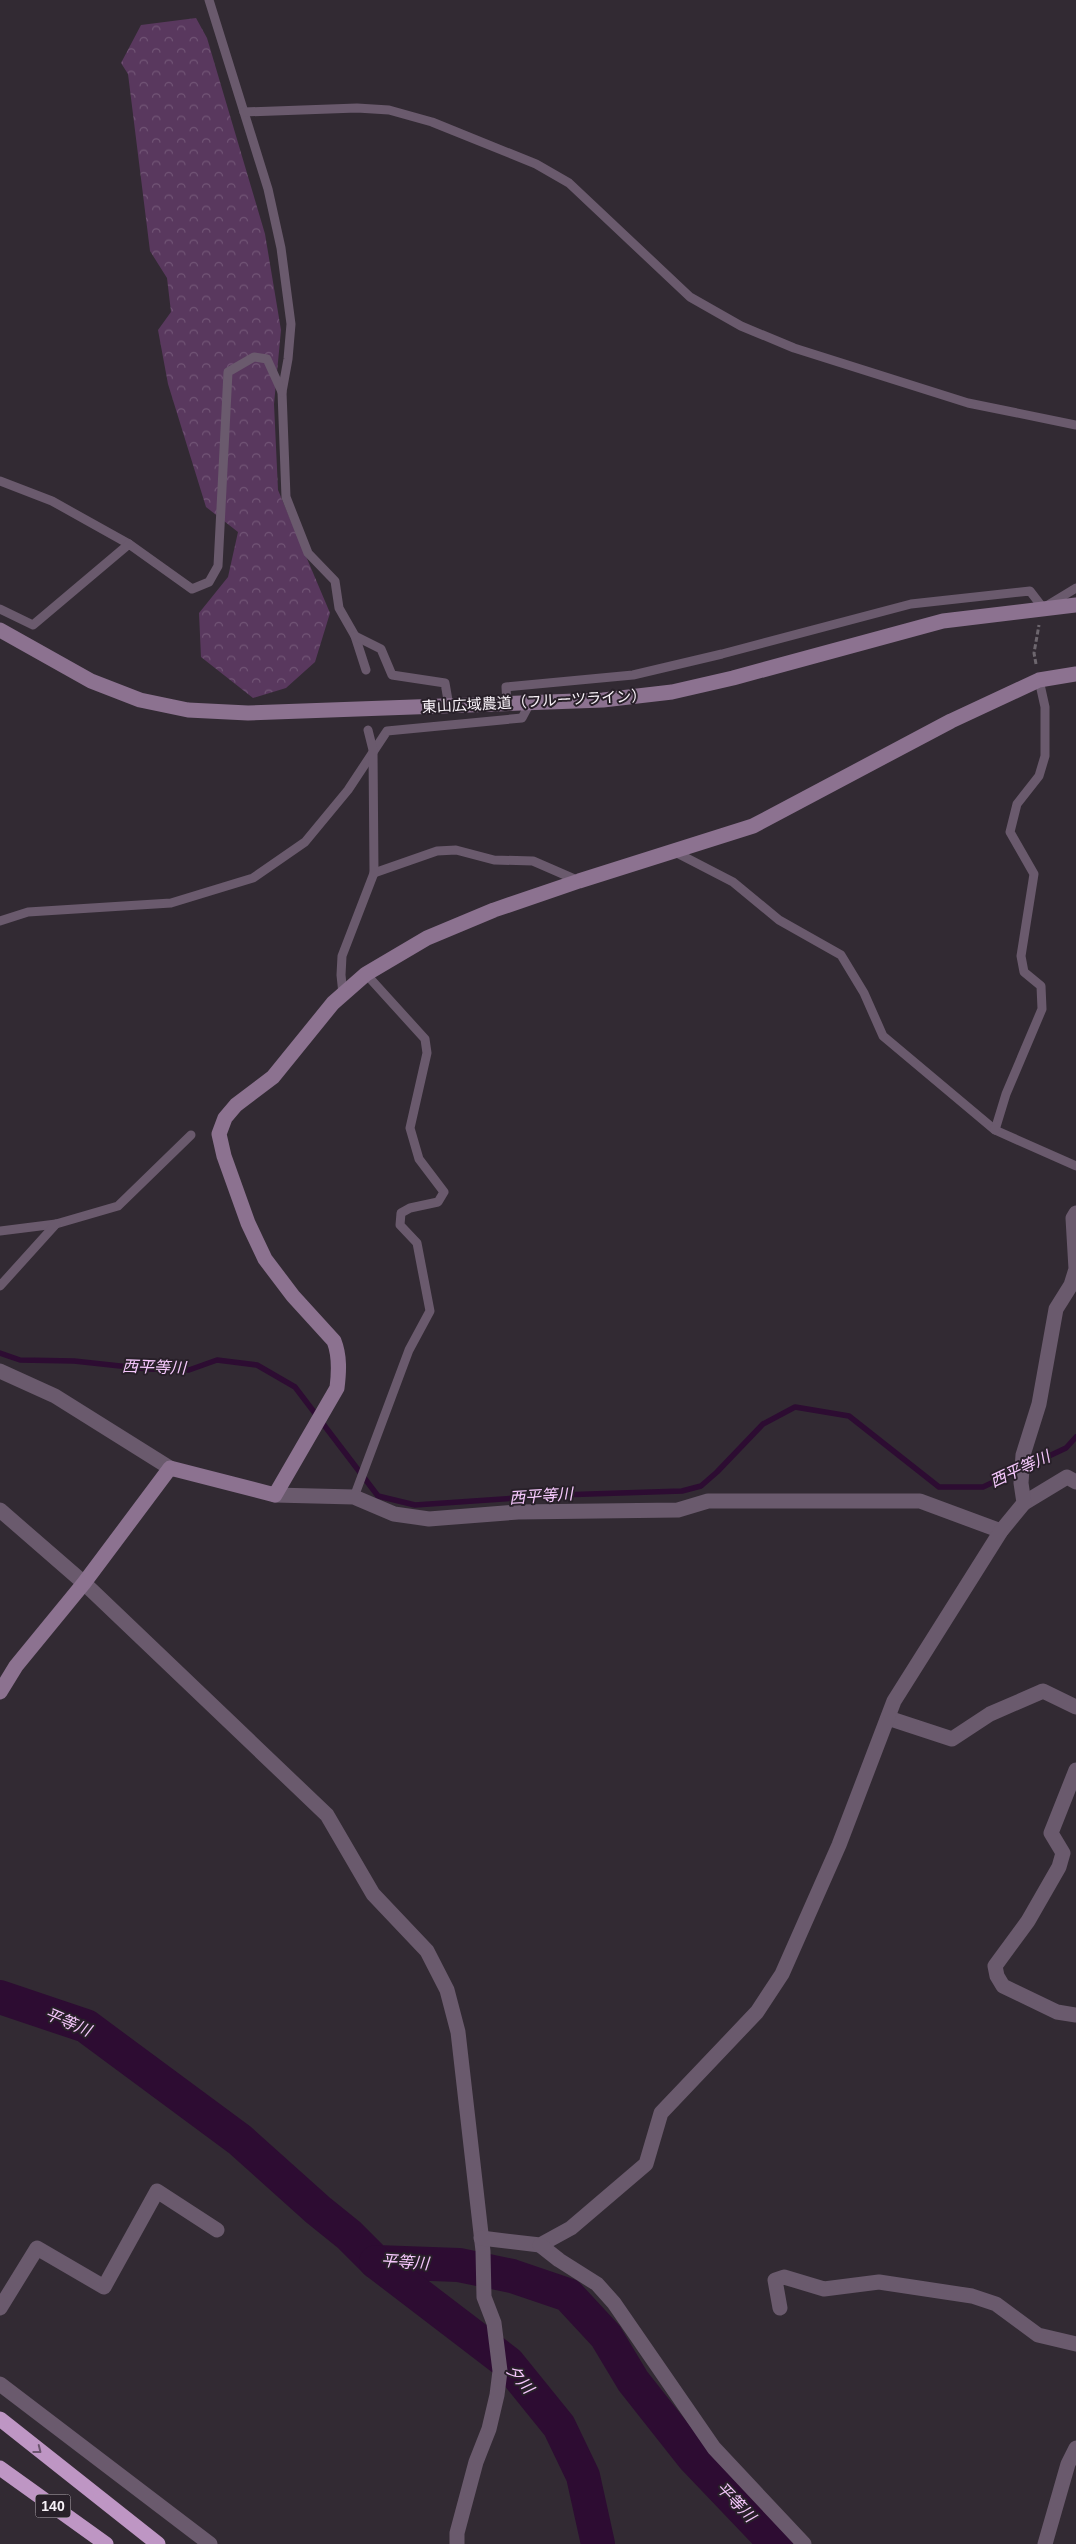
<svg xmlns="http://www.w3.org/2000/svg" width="1076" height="2544" font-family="Arial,'Noto Sans JP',sans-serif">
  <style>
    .forest { fill: url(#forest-crowns) }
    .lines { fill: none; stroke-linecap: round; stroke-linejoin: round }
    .stream { stroke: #2d0c32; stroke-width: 5.5 }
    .river { stroke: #2d0c32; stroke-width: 34 }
    .path { stroke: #6d666e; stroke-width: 3; stroke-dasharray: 5 2.5; stroke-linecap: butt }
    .lane { stroke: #6a5a6d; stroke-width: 9 }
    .street { stroke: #6a5a6d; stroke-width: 15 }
    .secondary { stroke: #8c7290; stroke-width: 15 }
    .highway { stroke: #be96c4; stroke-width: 15 }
    .oneway { stroke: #6c556f }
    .labels { text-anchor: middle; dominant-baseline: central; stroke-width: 4; stroke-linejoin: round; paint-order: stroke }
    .shield { fill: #282029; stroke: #bab3ba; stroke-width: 1 }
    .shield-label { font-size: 14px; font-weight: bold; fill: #f8f2f8 }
    .street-label { font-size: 15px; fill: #f8f2f8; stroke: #282029 }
    .water-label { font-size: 16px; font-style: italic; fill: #f6c8fd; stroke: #282029 }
  </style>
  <defs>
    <pattern id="forest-crowns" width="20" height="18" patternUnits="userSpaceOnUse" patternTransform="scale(1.25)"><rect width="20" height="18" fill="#59385e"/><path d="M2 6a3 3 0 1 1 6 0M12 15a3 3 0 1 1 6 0" fill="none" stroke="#725576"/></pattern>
  </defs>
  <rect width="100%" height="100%" fill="#322a33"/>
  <polygon class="forest" points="196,18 207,38 265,234 281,330 274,404 278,490 330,613 315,662 286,688 253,698 201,657 199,613 228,577 238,532 206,507 168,384 158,330 171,312 167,278 150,251 128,74 121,63 141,25"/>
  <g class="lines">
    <polyline class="stream" points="0,1353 20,1360 74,1361 148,1369 189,1370 217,1360 257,1365 295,1387 378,1496 415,1505 559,1495 682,1491 701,1486 717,1472 763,1424 795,1407 849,1416 939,1487 983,1487 1066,1448 1076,1437"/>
    <g class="river">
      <polyline points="0,1997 86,2026 240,2140 318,2210 349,2235 376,2262 459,2265 512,2276 568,2295 606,2336 633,2381 693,2457 776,2544"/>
      <polyline points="376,2262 508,2363 559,2426 583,2476 598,2544"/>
    </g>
    <polyline class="path" points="1036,664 1034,653 1039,625"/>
    <g class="lane">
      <polyline points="209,0 268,189 281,248 291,324 288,359 282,392 286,497 308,553 335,581 339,608 355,636 366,670"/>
      <polyline points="244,112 357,108 389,110 432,122 536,164 569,183 690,297 741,326 794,348 968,403 1076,425"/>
      <polyline points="0,481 52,501 129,544"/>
      <polyline points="0,609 33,625 129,544 192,589 209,582 218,566 228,372 254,357 267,359 282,392"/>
      <polyline points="355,636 381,649 392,675 445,683 449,706"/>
      <polyline points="507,704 506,687 633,675 722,654 911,604 1030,591 1043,608 1076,588"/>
      <polyline points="675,852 733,882 779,920 841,955 864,993 883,1036 995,1130 1076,1166"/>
      <polyline points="374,873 437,851 456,850 494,860 533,861 579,881"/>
      <polyline points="0,921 28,912 171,903 253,878 305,842 348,790 387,731 522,718 530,703"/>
      <polyline points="343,994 341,975 342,956 374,873 373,750 368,730"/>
      <polyline points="995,1130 1006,1094 1042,1009 1041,986 1024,972 1021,956 1034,874 1010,832 1017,804 1039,776 1045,756 1045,707 1039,680"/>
      <polyline points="0,1231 56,1224 118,1206 191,1135"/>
      <polyline points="0,1286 56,1224"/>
      <polyline points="354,1497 409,1350 430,1311 417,1243 400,1225 401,1213 410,1208 438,1202 444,1192 419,1159 410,1128 427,1053 425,1039 366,974"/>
    </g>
    <g class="street">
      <polyline points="0,1371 55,1396 170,1468"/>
      <polyline points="275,1495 354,1497 394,1514 429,1519 518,1512 678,1510 708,1501 920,1501 1001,1531"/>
      <polyline points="1024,1503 1067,1477 1076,1482"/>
      <polyline points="0,1510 84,1583 327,1815 373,1894 427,1951 447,1990 458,2032 483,2251 484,2297 494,2323 500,2371 497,2395 489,2429 476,2462 457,2533 457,2544"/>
      <polyline points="888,1718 952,1739 990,1714 1043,1691 1076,1707"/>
      <polyline points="1076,1770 1051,1833 1063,1853 1059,1867 1028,1921 995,1966 997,1976 1003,1986 1057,2012 1076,2015"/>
      <polyline points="481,2238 540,2245 571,2228 646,2164 661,2113 757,2012 782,1974 839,1845 894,1701 1001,1531 1024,1503 1021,1483 1023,1455 1039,1404 1056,1309 1071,1285 1076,1269 1073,1218 1076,1213"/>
      <polyline points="540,2245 559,2260 597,2284 614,2303 714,2448 804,2544"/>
      <polyline points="0,2308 37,2248 104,2287 157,2191 217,2230"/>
      <polyline points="780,2308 775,2280 784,2277 824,2289 879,2282 972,2296 996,2304 1038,2335 1076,2344"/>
      <polyline points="0,2384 210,2544"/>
      <polyline points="1045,2544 1068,2464 1076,2448"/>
    </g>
    <g class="secondary">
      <polyline points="0,630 91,681 140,700 188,710 248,713 603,700 672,692 733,678 943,621 1076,605"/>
      <path d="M0,1692L16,1666L84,1583L170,1468L275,1495L337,1388C339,1372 340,1356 334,1341L293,1296L265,1259L248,1223L224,1156L219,1134L225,1118L236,1105L273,1077L333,1003L366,974L427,938L494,910L579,881L753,826L951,721L1039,680L1076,674"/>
    </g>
    <g class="highway">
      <polyline points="0,2419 158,2544"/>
      <polyline points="0,2468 106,2544"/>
    </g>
  </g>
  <defs><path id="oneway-chevron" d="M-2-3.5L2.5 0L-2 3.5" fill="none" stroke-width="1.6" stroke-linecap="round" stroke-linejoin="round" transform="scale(1.25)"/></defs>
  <use class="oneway" href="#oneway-chevron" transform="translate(38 2450) rotate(38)"/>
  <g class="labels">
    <rect class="shield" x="35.5" y="2494.5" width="35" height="23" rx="4"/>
    <g class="shield-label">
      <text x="53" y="2506">140</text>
    </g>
    <g class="street-label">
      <text transform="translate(534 701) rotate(-3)">東山広域農道（フルーツライン）</text>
    </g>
    <g class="water-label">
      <text transform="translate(154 1367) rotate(2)">西平等川</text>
      <text transform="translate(1020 1469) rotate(-25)">西平等川</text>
      <text transform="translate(541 1496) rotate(-4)">西平等川</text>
      <text transform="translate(68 2022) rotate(23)">平等川</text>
      <text transform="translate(405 2262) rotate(4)">平等川</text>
      <text transform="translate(520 2379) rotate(50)">夕川</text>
      <text transform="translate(736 2502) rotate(46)">平等川</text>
    </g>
  </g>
</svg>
